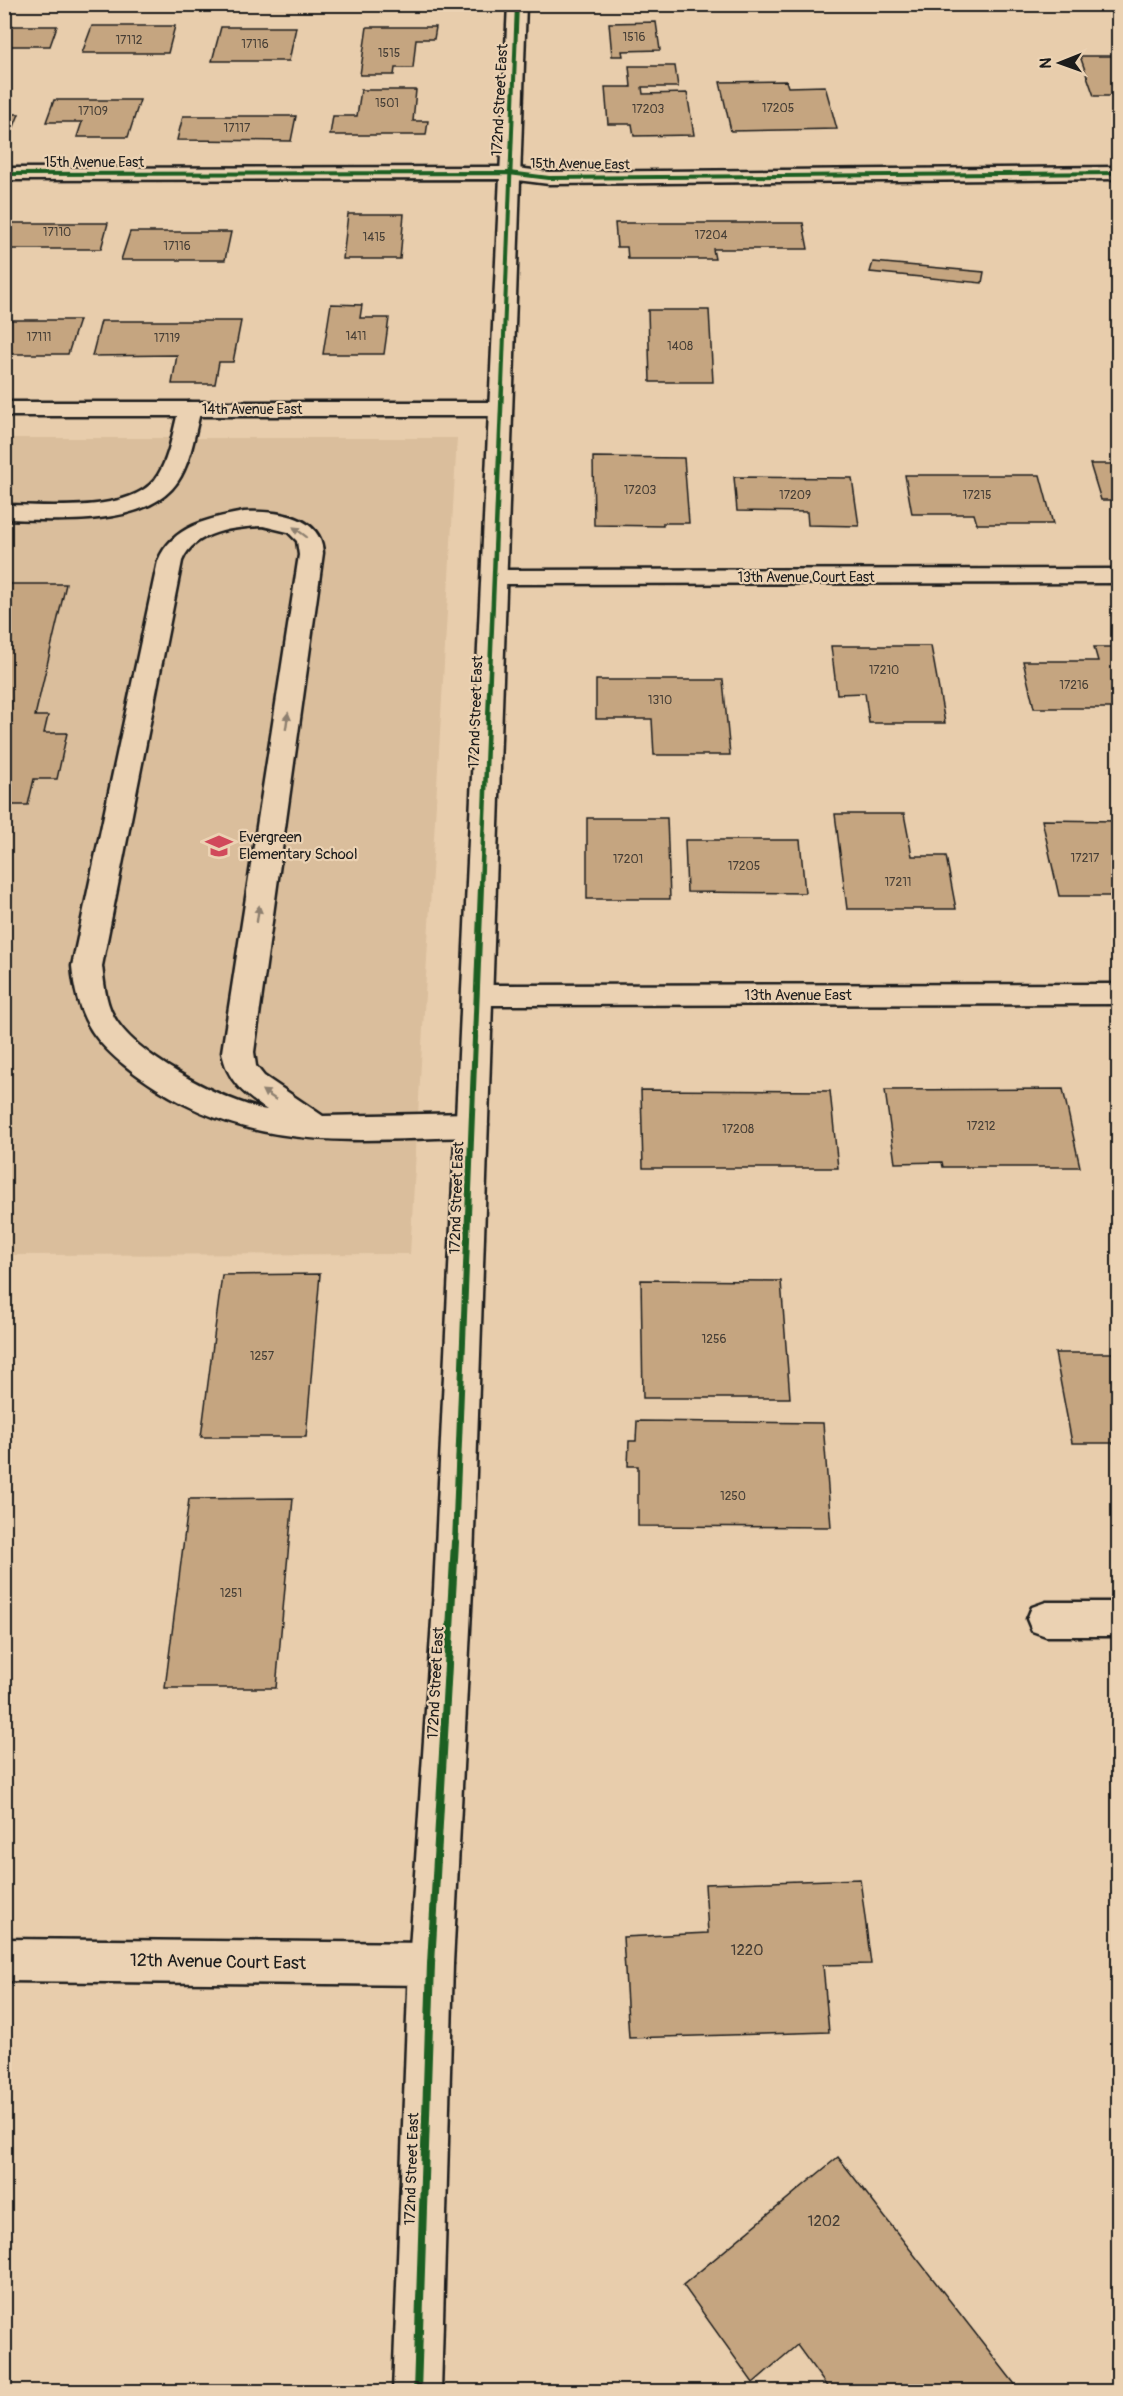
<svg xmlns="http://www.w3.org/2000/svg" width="1123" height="2396" font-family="Pangolin,sans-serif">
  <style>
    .built { fill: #dabe9c }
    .building { fill: #c5a580; stroke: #1c1c1c; stroke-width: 1.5 }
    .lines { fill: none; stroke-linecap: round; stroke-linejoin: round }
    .lane-casing { stroke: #1c1c1c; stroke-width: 5 }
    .street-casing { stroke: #1c1c1c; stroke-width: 5 }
    .secondary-casing { stroke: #1c1c1c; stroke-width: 5 }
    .lane { fill: #ebd2b3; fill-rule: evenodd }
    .street { fill: #ebd2b3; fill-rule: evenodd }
    .secondary { fill: #ebd2b3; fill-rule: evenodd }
    .cycleway-far3-casing { stroke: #ebd2b3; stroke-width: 6 }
    .cycleway-far2-casing { stroke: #ebd2b3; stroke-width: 8 }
    .cycleway-far1-casing { stroke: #ebd2b3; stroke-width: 10 }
    .cycleway-casing { stroke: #ebd2b3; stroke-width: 11 }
    .cycleway-far3 { stroke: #1b5e20; stroke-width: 4 }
    .cycleway-far2 { stroke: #1b5e20; stroke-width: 4.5 }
    .cycleway-far1 { stroke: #1b5e20; stroke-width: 6 }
    .cycleway { stroke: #1b5e20; stroke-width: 8 }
    .oneway { fill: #8e806f }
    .labels { text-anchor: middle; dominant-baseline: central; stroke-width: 4.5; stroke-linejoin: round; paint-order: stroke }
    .number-label { font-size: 12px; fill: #463e35 }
    .far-street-label { font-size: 14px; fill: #1c1c1c; stroke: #ebd2b3 }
    .street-label { font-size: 15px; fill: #1c1c1c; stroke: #ebd2b3 }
    .poi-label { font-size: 15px; fill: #1c1c1c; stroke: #ebd2b3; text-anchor: start }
    .near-number-label { font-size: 15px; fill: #463e35 }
    .near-street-label { font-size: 18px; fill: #1c1c1c; stroke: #ebd2b3 }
  </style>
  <rect width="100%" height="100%" fill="#e8cdac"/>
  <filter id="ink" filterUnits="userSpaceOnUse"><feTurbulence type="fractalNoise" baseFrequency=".0167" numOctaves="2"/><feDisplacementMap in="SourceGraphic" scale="12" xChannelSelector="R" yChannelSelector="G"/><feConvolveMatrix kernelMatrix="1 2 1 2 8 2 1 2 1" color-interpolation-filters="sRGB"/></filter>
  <g filter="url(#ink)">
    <polygon class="built" points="4,438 457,438 410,1254 5,1255"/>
    <g class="building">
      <polygon points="656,22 660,50 622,51 623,56 612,56 609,23"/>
      <polygon points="4,26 57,26 50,46 4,46"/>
      <polygon points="92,26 175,26 168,53 82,53"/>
      <polygon points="221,27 296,27 289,61 212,61"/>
      <polygon points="367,27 436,27 434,39 416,39 413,68 395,68 394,75 360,75"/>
      <polygon points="1080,56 1118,56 1118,96 1094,96"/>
      <polygon points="629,66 675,66 678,87 642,87 643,94 687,93 694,135 634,136 632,124 608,124 605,87 631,87"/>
      <polygon points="786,81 788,87 825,86 837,129 731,131 720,82"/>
      <polygon points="361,90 416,90 413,121 428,121 426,135 330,135 333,116 357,116"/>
      <polygon points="54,100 140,100 128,137 77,137 82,122 46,122"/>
      <polygon points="4,114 19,114 9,139 4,139"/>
      <polygon points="183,116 296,116 291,141 177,140"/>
      <polygon points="348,214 404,214 400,259 343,259"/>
      <polygon points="11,223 108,223 101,249 4,249"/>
      <polygon points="615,223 803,223 808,249 713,249 715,259 628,259 627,247 617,247"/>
      <polygon points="130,232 231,232 225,260 121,260"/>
      <polygon points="873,262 984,272 982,283 870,272"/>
      <polygon points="331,304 362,305 360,318 389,318 384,354 323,354"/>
      <polygon points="648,310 709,310 713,382 650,382"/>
      <polygon points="4,320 79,320 68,354 4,354"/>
      <polygon points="101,321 241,321 233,362 219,362 215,384 172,384 177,355 92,356"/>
      <polygon points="593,457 684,458 689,523 663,523 663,526 594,525"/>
      <polygon points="1090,464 1118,464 1118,500 1101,500"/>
      <polygon points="905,475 1040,475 1053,524 977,524 974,514 912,514"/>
      <polygon points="734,477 852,478 859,526 808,525 807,512 737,511"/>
      <polygon points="4,584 66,584 35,716 48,716 44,733 67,733 57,779 34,779 28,805 4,805"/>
      <polygon points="831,646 931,646 945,723 869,723 865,693 837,694"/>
      <polygon points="1094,647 1118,647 1118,708 1034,708 1023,661 1098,661"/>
      <polygon points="596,680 723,680 730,755 654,755 652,719 596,719"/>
      <polygon points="835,814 904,814 912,856 946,856 956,909 847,909"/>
      <polygon points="587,818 667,818 670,899 587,899"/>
      <polygon points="1042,820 1118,821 1118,896 1059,896"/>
      <polygon points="685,840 800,840 805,893 687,892"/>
      <polygon points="1063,1089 1080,1167 943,1167 942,1162 895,1163 885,1090"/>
      <polygon points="641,1090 830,1091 838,1168 643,1168"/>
      <polygon points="320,1274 306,1437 201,1437 222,1275"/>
      <polygon points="641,1280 781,1281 790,1398 643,1398"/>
      <polygon points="1055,1353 1118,1353 1118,1443 1072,1443"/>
      <polygon points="637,1421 823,1423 831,1527 638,1526 638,1466 628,1466 629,1441 636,1441"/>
      <polygon points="293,1498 276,1688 165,1688 189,1499"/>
      <polygon points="860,1879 871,1964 823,1965 829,2032 629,2038 623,1937 708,1933 705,1884"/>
      <polygon points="838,2157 1021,2392 831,2392 797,2345 753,2383 683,2285"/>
    </g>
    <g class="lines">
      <defs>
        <g id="lane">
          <path d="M190,402L198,404L201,409C195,431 192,456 181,476C153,529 56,520 4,519V505C44,505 135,515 158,475C170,456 173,430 179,409L182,404Z"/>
          <path d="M244,512C273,511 321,514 323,553L254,1052L256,1066L264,1076L323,1116L472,1113L483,1117L488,1125L483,1133L472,1137C348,1140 247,1154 140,1077C96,1045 77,1021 72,966L158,561C172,526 210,518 244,512ZM263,526L288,532L297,541L299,555L222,1052C227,1081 244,1094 267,1110C224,1102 133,1055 113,1015C105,1000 104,982 102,966L182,561C194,531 235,527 263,526Z"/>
        </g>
        <g id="street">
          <polygon points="509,167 549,172 1118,167 1118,179 549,184 509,179 4,180 4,168"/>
          <polygon points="4,402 499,402 507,404 510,409 507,414 499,416 4,416"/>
          <polygon points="1118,569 1118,583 494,584 485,582 482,577 485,572 494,570"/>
          <polygon points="1118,984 1118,1004 477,1005 466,1002 462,995 466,988 477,985"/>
          <polygon points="1046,1602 1118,1602 1118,1636 1046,1636 1032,1631 1027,1619 1032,1607"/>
          <polygon points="4,1939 431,1943 446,1949 453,1964 446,1979 431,1985 4,1981"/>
        </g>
        <polygon id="secondary" points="508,4 526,4 472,1590 453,1964 441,2392 393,2392 409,1964 434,1590"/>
      </defs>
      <use href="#lane" class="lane-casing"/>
      <use href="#street" class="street-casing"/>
      <use href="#secondary" class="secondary-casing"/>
      <use href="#lane" class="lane"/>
      <use href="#street" class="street"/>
      <use href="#secondary" class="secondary"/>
      <defs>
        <g id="cycleway-far3">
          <polyline points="4,174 509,173 549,178 1118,173"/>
          <polyline points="502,386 517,4"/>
        </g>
        <polyline id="cycleway-far2" points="481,888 502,385"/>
        <polyline id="cycleway-far1" points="455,1543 481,887"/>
        <polyline id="cycleway" points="417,2392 431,1964 455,1542"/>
      </defs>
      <use href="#cycleway-far3" class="cycleway-far3-casing"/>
      <use href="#cycleway-far2" class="cycleway-far2-casing"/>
      <use href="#cycleway-far1" class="cycleway-far1-casing"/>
      <use href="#cycleway" class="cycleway-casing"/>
      <use href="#cycleway-far3" class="cycleway-far3"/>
      <use href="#cycleway-far2" class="cycleway-far2"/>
      <use href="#cycleway-far1" class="cycleway-far1"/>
      <use href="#cycleway" class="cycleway"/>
    </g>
    <defs><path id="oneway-solid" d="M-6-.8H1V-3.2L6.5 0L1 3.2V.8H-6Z" transform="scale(1.5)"/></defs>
    <g class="oneway">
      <use href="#oneway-solid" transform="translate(300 532) rotate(-143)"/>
      <use href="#oneway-solid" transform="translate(287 721) rotate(-82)"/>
      <use href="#oneway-solid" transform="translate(258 914) rotate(-82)"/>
      <use href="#oneway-solid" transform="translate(269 1095) rotate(-146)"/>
    </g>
  </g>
  <defs>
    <symbol id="school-bare" viewBox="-9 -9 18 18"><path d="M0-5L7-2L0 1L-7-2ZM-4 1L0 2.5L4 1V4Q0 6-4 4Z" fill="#d1495b" stroke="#ebd2b3" stroke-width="2.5" paint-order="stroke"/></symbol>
  </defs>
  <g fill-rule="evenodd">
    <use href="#school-bare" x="200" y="827" width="38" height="38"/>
  </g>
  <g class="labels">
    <g class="number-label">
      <text x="634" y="37">1516</text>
      <text x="129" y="40">17112</text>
      <text x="255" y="44">17116</text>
      <text x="389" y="53">1515</text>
      <text x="387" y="103">1501</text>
      <text x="778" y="108">17205</text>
      <text x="648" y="109">17203</text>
      <text x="93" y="111">17109</text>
      <text x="237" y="128">17117</text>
      <text x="57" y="232">17110</text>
      <text x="711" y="235">17204</text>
      <text x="374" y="237">1415</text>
      <text x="177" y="246">17116</text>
      <text x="356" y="336">1411</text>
      <text x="39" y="337">17111</text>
      <text x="167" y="338">17119</text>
      <text x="680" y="346">1408</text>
      <text x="640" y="490">17203</text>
      <text x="795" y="495">17209</text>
      <text x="977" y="495">17215</text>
      <text x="884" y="670">17210</text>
      <text x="1074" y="685">17216</text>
      <text x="660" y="700">1310</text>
      <text x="1085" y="858">17217</text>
      <text x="628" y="859">17201</text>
      <text x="744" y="866">17205</text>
      <text x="898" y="882">17211</text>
      <text x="981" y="1126">17212</text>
      <text x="738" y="1129">17208</text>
      <text x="714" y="1339">1256</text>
      <text x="262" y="1356">1257</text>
      <text x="733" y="1496">1250</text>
      <text x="231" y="1593">1251</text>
    </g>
    <g class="far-street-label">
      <text x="94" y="162">15th Avenue East</text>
      <text transform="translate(580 164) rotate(1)">15th Avenue East</text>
      <text x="252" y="409">14th Avenue East</text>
      <text x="806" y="577">13th Avenue Court East</text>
    </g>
    <g class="street-label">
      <text transform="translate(500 100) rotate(-87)">172nd Street East</text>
      <text transform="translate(476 712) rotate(-88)">172nd Street East</text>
      <text x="798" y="995">13th Avenue East</text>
      <text transform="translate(457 1198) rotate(-88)">172nd Street East</text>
      <text transform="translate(436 1683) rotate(-87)">172nd Street East</text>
      <text transform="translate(412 2169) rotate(-88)">172nd Street East</text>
    </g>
    <g class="poi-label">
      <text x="239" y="837">Evergreen<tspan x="239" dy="17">Elementary School</tspan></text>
    </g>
    <g class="near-number-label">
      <text x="747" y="1950">1220</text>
      <text x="824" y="2221">1202</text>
    </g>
    <g class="near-street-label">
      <text transform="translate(218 1962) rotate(1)">12th Avenue Court East</text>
    </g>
  </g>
  <rect width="1123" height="2396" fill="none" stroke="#ebd2b3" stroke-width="24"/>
  <rect x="12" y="12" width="1099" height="2372" fill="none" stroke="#1c1c1c" stroke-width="2" filter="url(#ink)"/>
  <g transform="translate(1060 63) rotate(269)" stroke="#ebd2b3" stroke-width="4.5" paint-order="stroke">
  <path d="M0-4.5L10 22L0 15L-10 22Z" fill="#1c1c1c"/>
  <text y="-9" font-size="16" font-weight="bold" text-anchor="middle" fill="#1c1c1c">N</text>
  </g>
</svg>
